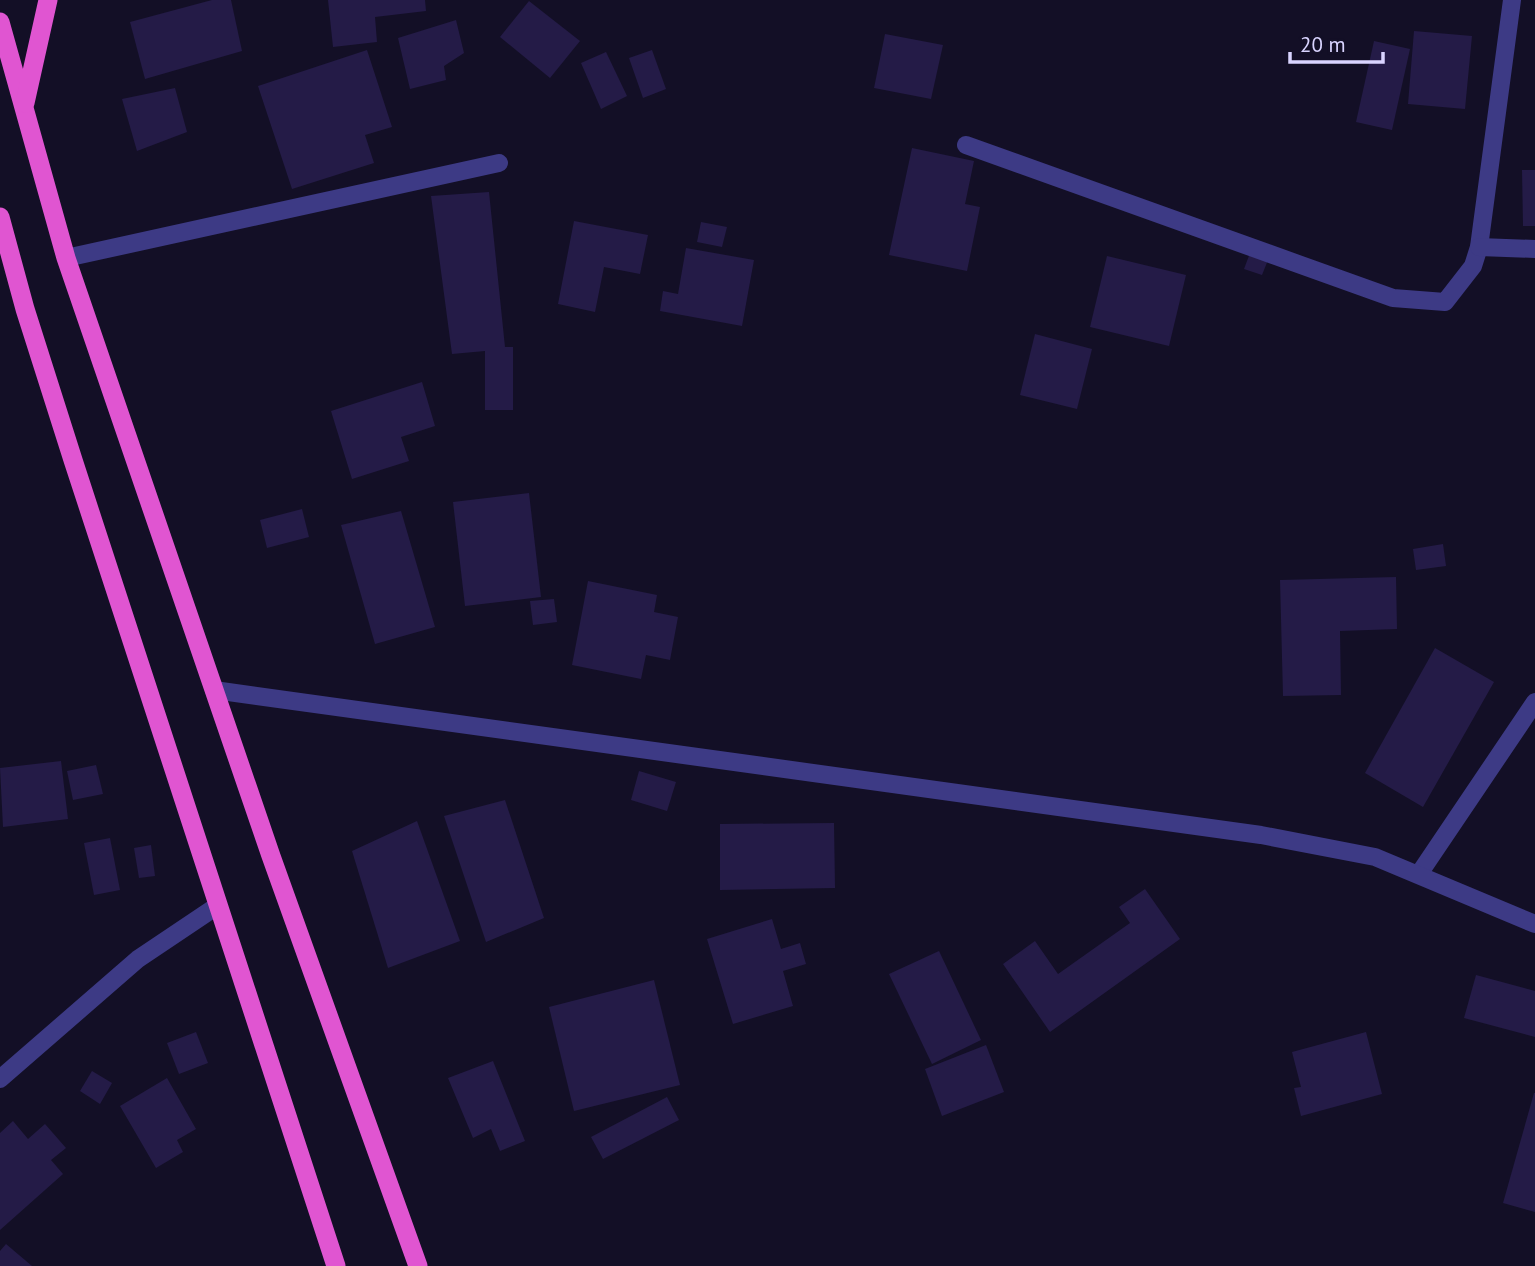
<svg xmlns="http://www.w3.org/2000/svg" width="1535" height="1266" font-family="'PT Sans',sans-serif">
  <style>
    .building { fill: #241b47 }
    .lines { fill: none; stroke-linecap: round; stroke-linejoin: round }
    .minor { stroke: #3d3a85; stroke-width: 18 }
    .tertiary { stroke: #3d3a85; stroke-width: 18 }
    .trunk { stroke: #e055d1; stroke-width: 19 }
  </style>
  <rect width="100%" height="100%" fill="#130f26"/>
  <g class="building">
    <polygon points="212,0 231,0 242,51 145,79 130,22"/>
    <polygon points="328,0 425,0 426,11 375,17 377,42 333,47"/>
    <polygon points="529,1 580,41 550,78 500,37"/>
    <polygon points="456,20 464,53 444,66 446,80 410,89 398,38"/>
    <polygon points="1414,31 1472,36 1465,109 1408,104"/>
    <polygon points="885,34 943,45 931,99 874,88"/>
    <polygon points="1374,41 1410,49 1392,130 1356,122"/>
    <polygon points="367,50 392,127 365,135 374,163 292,189 258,86"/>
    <polygon points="652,50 666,89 643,98 629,58"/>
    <polygon points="606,52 627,96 601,109 581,63"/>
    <polygon points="175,88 187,132 137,151 122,99"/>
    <polygon points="912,148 974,161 965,204 980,207 967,271 889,255"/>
    <polygon points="1522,170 1535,170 1535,226 1523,226"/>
    <polygon points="489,192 505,347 513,347 513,410 485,410 485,351 452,354 431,196"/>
    <polygon points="574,221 648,235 640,274 604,267 595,312 558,304"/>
    <polygon points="701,222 727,227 722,247 697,242"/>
    <polygon points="686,248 754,260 742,326 660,311 663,291 678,294"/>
    <polygon points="1250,253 1268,260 1262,275 1244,269"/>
    <polygon points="1107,256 1186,275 1169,346 1090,327"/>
    <polygon points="1035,334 1092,349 1077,409 1020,395"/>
    <polygon points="422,382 435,426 401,437 409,461 352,479 331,411"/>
    <polygon points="529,493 541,597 465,606 453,502"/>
    <polygon points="302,509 309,537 267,548 260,520"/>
    <polygon points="401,511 435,627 375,644 341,525"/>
    <polygon points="1443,544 1446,566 1416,570 1413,549"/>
    <polygon points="1396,577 1397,629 1340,631 1341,695 1283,696 1280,580"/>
    <polygon points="588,581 657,595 654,612 678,617 670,660 646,655 641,679 572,665"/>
    <polygon points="554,599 557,622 533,625 530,601"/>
    <polygon points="1435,648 1494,682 1423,807 1365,773"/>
    <polygon points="61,761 68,819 3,827 0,768"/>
    <polygon points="96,765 103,794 73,800 67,771"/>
    <polygon points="639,771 676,782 667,811 631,800"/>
    <polygon points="505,800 544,918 486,942 444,816"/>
    <polygon points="417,821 460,941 388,968 352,851"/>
    <polygon points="834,823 835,888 720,890 720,824"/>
    <polygon points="110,838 120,890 94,895 84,843"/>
    <polygon points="151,845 155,876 139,878 134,848"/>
    <polygon points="1145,889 1180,939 1050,1032 1003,964 1035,941 1058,974 1130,923 1119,907"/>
    <polygon points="772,919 781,949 800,943 806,964 783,971 793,1006 733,1024 707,939"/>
    <polygon points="939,951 981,1040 932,1064 889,974"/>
    <polygon points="1476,975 1535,991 1535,1037 1464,1018"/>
    <polygon points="654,980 680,1085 574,1111 549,1007"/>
    <polygon points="196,1032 208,1063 179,1074 167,1043"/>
    <polygon points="1366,1032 1382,1094 1301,1116 1294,1088 1301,1087 1292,1052"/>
    <polygon points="986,1045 1004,1092 942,1116 925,1069"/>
    <polygon points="493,1061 525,1141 500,1151 491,1129 473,1138 448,1078"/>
    <polygon points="92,1071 112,1083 100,1104 80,1091"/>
    <polygon points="167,1078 196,1129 177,1140 183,1152 156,1168 120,1106"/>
    <polygon points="1534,1093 1535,1093 1535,1212 1503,1203"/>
    <polygon points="667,1097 679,1120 603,1159 591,1137"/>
    <polygon points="13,1121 28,1139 45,1124 66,1148 51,1160 63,1174 0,1230 0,1133"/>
    <polygon points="6,1244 32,1266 0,1266 0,1251"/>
  </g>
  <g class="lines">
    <g class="minor">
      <polyline points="966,145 1393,298 1445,302 1473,266 1479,247 1512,0"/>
      <polyline points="1479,247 1535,249"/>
      <polyline points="66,258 499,163"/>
      <polyline points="1419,874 1535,702"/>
      <polyline points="0,1079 138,959 217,906"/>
    </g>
    <polyline class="tertiary" points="214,690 1261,835 1375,857 1535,924"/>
    <g class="trunk">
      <polyline points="0,22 66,258 271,856 418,1266"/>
      <polyline points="25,103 48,0"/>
      <polyline points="0,217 25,309 73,460 336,1266"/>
    </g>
  </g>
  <path d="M1290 52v10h93v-10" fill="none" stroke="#d9d4ff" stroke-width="3.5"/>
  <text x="1300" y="52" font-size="21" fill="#d9d4ff" stroke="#130f26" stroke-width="5" paint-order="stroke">20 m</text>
</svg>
